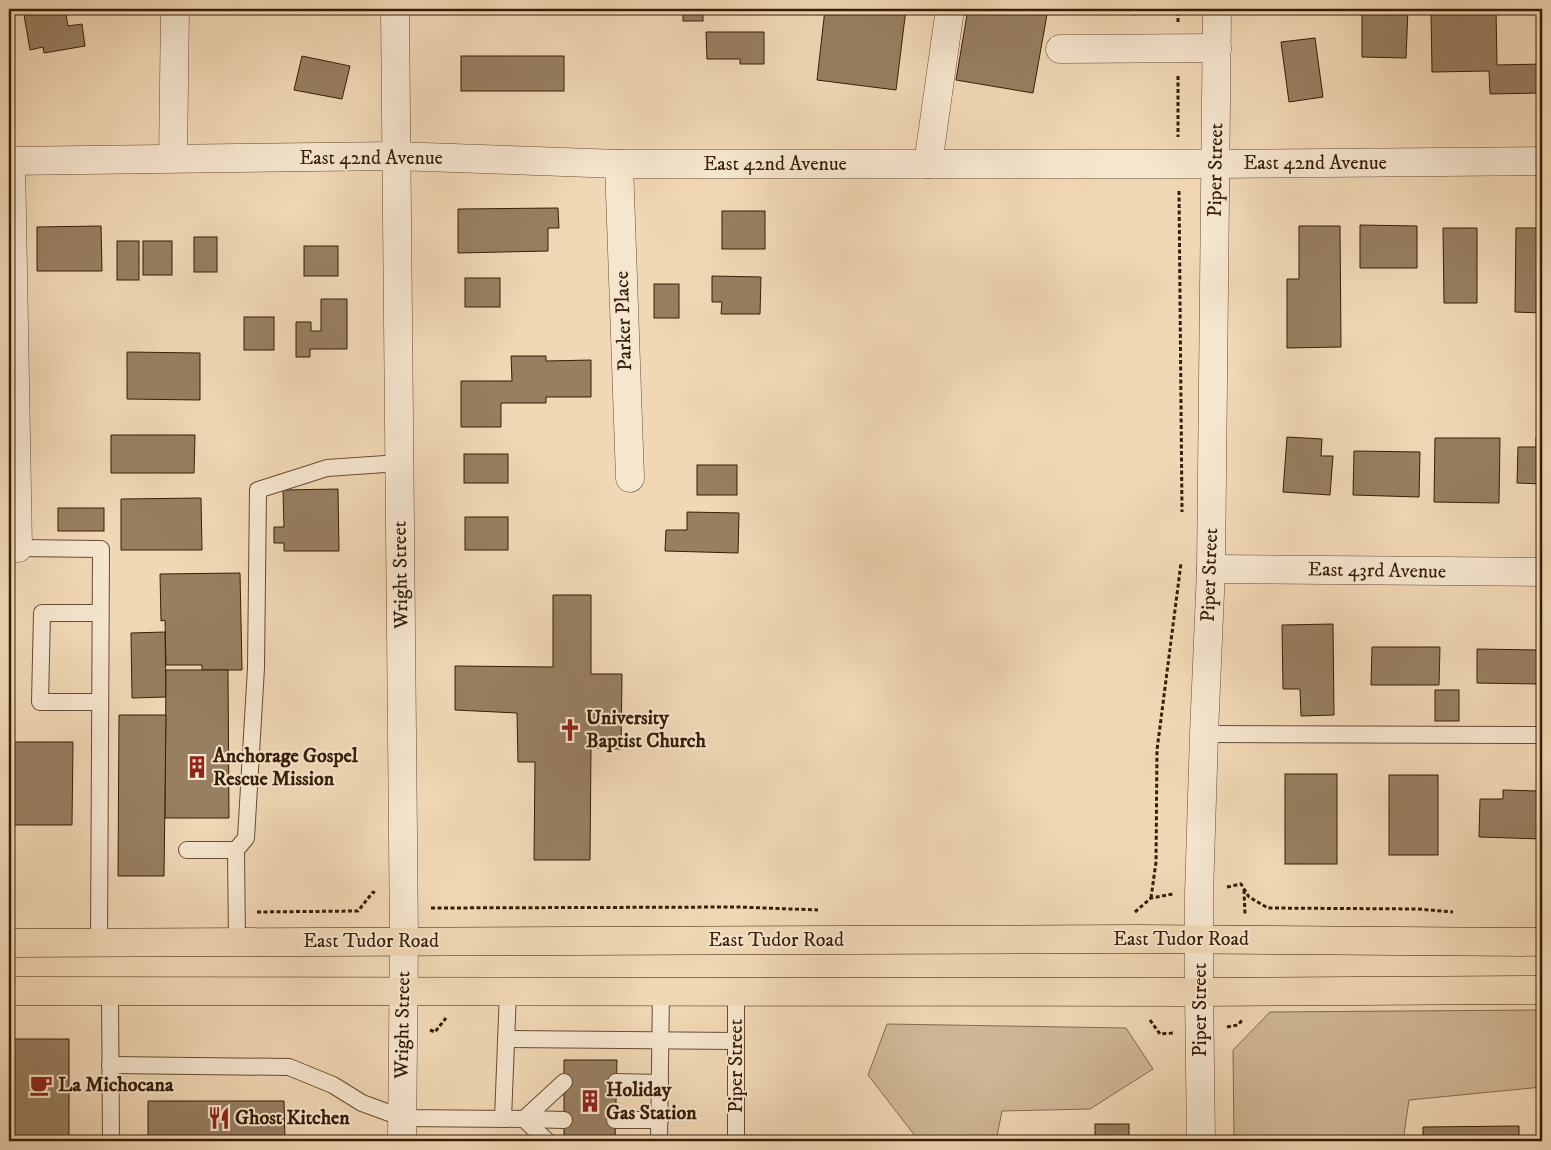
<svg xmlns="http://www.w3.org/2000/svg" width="1551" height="1150" font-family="'IM FELL DW Pica',serif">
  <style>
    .green { fill: #d1b897; stroke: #846b4e }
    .building { fill: #987f61; stroke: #371e05 }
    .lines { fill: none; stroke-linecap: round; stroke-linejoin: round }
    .service-casing { stroke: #664c31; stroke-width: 18 }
    .minor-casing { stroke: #664c31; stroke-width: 29 }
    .tertiary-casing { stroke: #664c31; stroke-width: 29 }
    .primary-casing { stroke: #371e05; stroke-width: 29 }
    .path { stroke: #371e05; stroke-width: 3; stroke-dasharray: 4 2.5; stroke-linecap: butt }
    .service { stroke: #f6e6cf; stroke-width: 16 }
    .minor { stroke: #f6e6cf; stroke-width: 28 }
    .tertiary { stroke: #f6e6cf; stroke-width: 28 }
    .primary { stroke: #f1d8b5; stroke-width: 28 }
    .labels { text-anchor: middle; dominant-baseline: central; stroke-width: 4; stroke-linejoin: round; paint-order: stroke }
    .street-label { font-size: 20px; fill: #371e05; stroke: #f6e6cf }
    .poi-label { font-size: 20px; font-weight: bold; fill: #371e05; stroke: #f6e6cf; text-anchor: start }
  </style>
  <rect width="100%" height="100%" fill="#f1d8b5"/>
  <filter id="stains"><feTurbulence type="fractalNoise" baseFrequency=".004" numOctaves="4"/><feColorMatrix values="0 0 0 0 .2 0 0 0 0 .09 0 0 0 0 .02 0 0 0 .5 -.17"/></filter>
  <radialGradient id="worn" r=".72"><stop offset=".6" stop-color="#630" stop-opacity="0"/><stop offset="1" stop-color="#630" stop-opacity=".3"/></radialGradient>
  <g class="green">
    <polygon points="1542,1010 1542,1087 1409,1100 1403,1141 1234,1141 1233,1050 1270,1012"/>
    <polygon points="887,1024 1126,1028 1153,1069 1090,1109 1002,1111 996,1141 919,1141 868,1075"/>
  </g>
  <g class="building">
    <polygon points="23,9 65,9 68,26 82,24 85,46 44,53 43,47 30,50"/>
    <rect x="467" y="9" width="35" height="4"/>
    <rect x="683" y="9" width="20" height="12"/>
    <polygon points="825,9 906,9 896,90 817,80"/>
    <polygon points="968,9 1048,9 1033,93 956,80"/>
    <polygon points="1104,9 1137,9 1136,15"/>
    <polygon points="1362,9 1408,9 1406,58 1362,57"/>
    <polygon points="1431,9 1496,9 1497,65 1542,64 1542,93 1490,94 1489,71 1432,72"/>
    <polygon points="706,32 764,32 764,64 740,64 740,59 707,59"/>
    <polygon points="1315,38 1323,97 1289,102 1281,42"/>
    <polygon points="302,56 350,66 342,99 294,90"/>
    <rect x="461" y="56" width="103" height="35"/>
    <polygon points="558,208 559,228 548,228 548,251 458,253 458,209"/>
    <rect x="722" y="211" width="43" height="38"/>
    <polygon points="1360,225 1417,226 1417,268 1360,268"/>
    <polygon points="101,226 102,271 37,271 37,227"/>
    <polygon points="1299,226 1340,226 1341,347 1287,348 1287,279 1299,279"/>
    <polygon points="1443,228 1477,228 1477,303 1444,303"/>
    <polygon points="1516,228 1542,228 1542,313 1515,312"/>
    <rect x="194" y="237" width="23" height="35"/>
    <rect x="117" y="241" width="22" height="39"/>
    <rect x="143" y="241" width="29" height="34"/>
    <rect x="304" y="246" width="34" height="30"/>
    <polygon points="712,276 761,277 760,314 721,314 722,302 712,302"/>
    <rect x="465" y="278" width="35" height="29"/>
    <rect x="654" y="284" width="25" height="34"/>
    <polygon points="321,299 347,299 347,349 310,349 310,357 296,357 296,322 311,322 311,331 321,331"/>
    <rect x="244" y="317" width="30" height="33"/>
    <polygon points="127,352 200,353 200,400 127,399"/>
    <polygon points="511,356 546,356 546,361 591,360 591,397 546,397 546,403 501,403 501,427 461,427 461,381 512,381"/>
    <polygon points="111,435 195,435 194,473 111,473"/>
    <polygon points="1287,437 1322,439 1321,456 1333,456 1330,495 1283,492"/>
    <polygon points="1536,437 1542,437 1542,484 1517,483 1518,447 1536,447"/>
    <polygon points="1435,438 1500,438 1499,503 1434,502"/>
    <polygon points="1354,451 1420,452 1419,497 1353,495"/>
    <rect x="464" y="454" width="44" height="29"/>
    <rect x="697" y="465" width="40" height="30"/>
    <polygon points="338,489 339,551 284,551 284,543 274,543 274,527 284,527 283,490"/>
    <polygon points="201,498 202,550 121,550 121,499"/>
    <rect x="58" y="508" width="46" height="23"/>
    <polygon points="687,512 739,513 738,553 665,551 666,530 687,530"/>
    <rect x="465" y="517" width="43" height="33"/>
    <polygon points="240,573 242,670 202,670 202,665 166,665 165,620 161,621 160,574"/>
    <polygon points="553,595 591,595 591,674 622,674 621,749 591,748 590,860 534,860 535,762 518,762 517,713 455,710 455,666 553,667"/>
    <polygon points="1333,624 1334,715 1301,716 1300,689 1283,689 1282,625"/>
    <polygon points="165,632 166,697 132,698 131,633"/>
    <polygon points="1372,647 1440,647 1439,685 1371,685"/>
    <polygon points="1477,649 1538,650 1538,684 1477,683"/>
    <polygon points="166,670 228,670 229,818 165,818"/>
    <rect x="1435" y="690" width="24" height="31"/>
    <polygon points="119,715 166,715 164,876 118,876"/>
    <polygon points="9,742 73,742 72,825 9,825"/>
    <rect x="1285" y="774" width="52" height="90"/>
    <rect x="1389" y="775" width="49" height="80"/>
    <polygon points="1503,790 1537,791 1537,801 1542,801 1542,839 1479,837 1480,799 1503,799"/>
    <rect x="9" y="1039" width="60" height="102"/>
    <polygon points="564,1060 617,1060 615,1141 564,1141"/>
    <polygon points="148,1101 284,1101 285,1141 148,1141"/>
    <rect x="1095" y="1124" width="34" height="17"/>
    <polygon points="1519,1126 1519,1141 1423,1141 1423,1127"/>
  </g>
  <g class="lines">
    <defs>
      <g id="service">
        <polyline points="18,548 101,549 99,943"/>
        <polyline points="100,702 40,702 42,613 100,613"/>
        <polyline points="1204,734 1542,735"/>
        <polyline points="187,850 236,850 237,942"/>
        <polyline points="236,850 246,838 256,668 258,490 327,468 400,463"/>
        <polyline points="110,991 111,1141"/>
        <polyline points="736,991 736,1141"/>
        <polyline points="506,1039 736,1041"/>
        <polyline points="110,1065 289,1067 333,1085 362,1103 403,1118 524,1119 564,1082"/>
        <polyline points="616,1082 660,1083"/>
        <polyline points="503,1119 508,991"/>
        <polyline points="524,1119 564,1120"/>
        <polyline points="524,1119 547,1141"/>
        <polyline points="615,1120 660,1120"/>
        <polyline points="659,1141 661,991"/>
      </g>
      <g id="minor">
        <polyline points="395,9 404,941 402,1141"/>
        <polyline points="1060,49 1217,48"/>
        <polyline points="173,158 175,9"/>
        <polyline points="9,161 396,156 619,164 1216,164 1542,161"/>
        <polyline points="11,161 18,548"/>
        <polyline points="619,164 630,478"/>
        <polyline points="928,164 950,9"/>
        <polyline points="1211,569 1542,572"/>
        <polyline points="1199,992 1201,1141"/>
      </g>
      <polyline id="tertiary" points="1199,992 1199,895 1204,734 1211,569 1217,9"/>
      <g id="primary">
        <polyline points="9,943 1137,939 1542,942"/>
        <polyline points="9,991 1199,992 1542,990"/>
      </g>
    </defs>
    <use href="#service" class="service-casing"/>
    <use href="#minor" class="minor-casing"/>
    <use href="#tertiary" class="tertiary-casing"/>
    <use href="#primary" class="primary-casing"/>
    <g class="path">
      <polyline points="1178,22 1178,9"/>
      <polyline points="1178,76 1178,137"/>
      <polyline points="1179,191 1182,512"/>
      <polyline points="1227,887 1241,884 1249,897 1268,908 1418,909 1453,912"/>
      <polyline points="1244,890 1245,914"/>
      <polyline points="1151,898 1156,862 1157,750 1181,563"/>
      <polyline points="431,908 739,907 818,910"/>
      <polyline points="257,912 358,911 373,892 376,894"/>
      <polyline points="1135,912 1151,898 1173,894"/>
      <polyline points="1150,1020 1160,1034 1174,1033"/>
      <polyline points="1227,1027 1238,1025 1243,1019"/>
      <polyline points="430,1030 435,1032 446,1018"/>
    </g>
    <use href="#service" class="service"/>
    <use href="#minor" class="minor"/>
    <use href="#tertiary" class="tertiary"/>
    <use href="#primary" class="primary"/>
  </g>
  <defs>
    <symbol id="church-bare" viewBox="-9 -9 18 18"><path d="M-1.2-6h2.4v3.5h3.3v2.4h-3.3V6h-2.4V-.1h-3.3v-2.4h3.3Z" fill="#8f2418" stroke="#f6e6cf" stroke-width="2.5" paint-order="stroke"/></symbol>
    <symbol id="building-bare" viewBox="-9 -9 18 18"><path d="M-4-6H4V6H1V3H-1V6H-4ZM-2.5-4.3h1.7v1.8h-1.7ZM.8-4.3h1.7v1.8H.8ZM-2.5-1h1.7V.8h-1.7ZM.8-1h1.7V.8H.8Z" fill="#8f2418" stroke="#f6e6cf" stroke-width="2.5" paint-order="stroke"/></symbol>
    <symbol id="cafe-bare" viewBox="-9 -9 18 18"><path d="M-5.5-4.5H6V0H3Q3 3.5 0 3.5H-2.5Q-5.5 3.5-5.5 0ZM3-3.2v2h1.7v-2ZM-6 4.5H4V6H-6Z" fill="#8f2418" stroke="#f6e6cf" stroke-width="2.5" paint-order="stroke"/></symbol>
    <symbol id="restaurant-bare" viewBox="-9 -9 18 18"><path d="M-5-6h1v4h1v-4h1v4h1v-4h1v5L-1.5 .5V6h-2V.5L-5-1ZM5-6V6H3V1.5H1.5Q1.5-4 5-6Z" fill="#8f2418" stroke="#f6e6cf" stroke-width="2.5" paint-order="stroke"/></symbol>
  </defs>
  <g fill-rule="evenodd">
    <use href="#church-bare" x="554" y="714" width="32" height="32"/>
    <use href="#building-bare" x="181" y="751" width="32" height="32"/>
    <use href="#cafe-bare" x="25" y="1069" width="32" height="32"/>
    <use href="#building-bare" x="574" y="1085" width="32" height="32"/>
    <use href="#restaurant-bare" x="203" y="1102" width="32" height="32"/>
  </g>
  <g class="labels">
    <g class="street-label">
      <text x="371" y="158">East 42nd Avenue</text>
      <text x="1315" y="163">East 42nd Avenue</text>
      <text x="775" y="164">East 42nd Avenue</text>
      <text transform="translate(1216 170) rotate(-89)">Piper Street</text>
      <text transform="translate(624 321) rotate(-92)">Parker Place</text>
      <text transform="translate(1377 571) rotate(1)">East 43rd Avenue</text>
      <text transform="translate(401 575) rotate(-91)">Wright Street</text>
      <text transform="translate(1210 575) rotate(-88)">Piper Street</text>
      <text x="1181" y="939">East Tudor Road</text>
      <text x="776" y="940">East Tudor Road</text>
      <text x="371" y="941">East Tudor Road</text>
      <text transform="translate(1200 1010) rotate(-90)">Piper Street</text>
      <text transform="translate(403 1025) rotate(-89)">Wright Street</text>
      <text transform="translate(736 1066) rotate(-90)">Piper Street</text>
    </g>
    <g class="poi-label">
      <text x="586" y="718">University<tspan x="586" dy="23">Baptist Church</tspan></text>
      <text x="213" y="756">Anchorage Gospel<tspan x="213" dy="23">Rescue Mission</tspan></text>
      <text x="58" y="1085">La Michocana</text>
      <text x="606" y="1090">Holiday<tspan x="606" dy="23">Gas Station</tspan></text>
      <text x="235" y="1118">Ghost Kitchen</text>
    </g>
  </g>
  <rect width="1551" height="1150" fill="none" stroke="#f1d8b5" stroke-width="30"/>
  <rect x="10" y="10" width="1531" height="1130" fill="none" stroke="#371e05" stroke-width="2.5"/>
  <rect x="15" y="15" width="1521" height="1120" fill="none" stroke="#371e05"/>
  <rect width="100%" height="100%" filter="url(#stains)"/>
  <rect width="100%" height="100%" fill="url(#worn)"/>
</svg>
